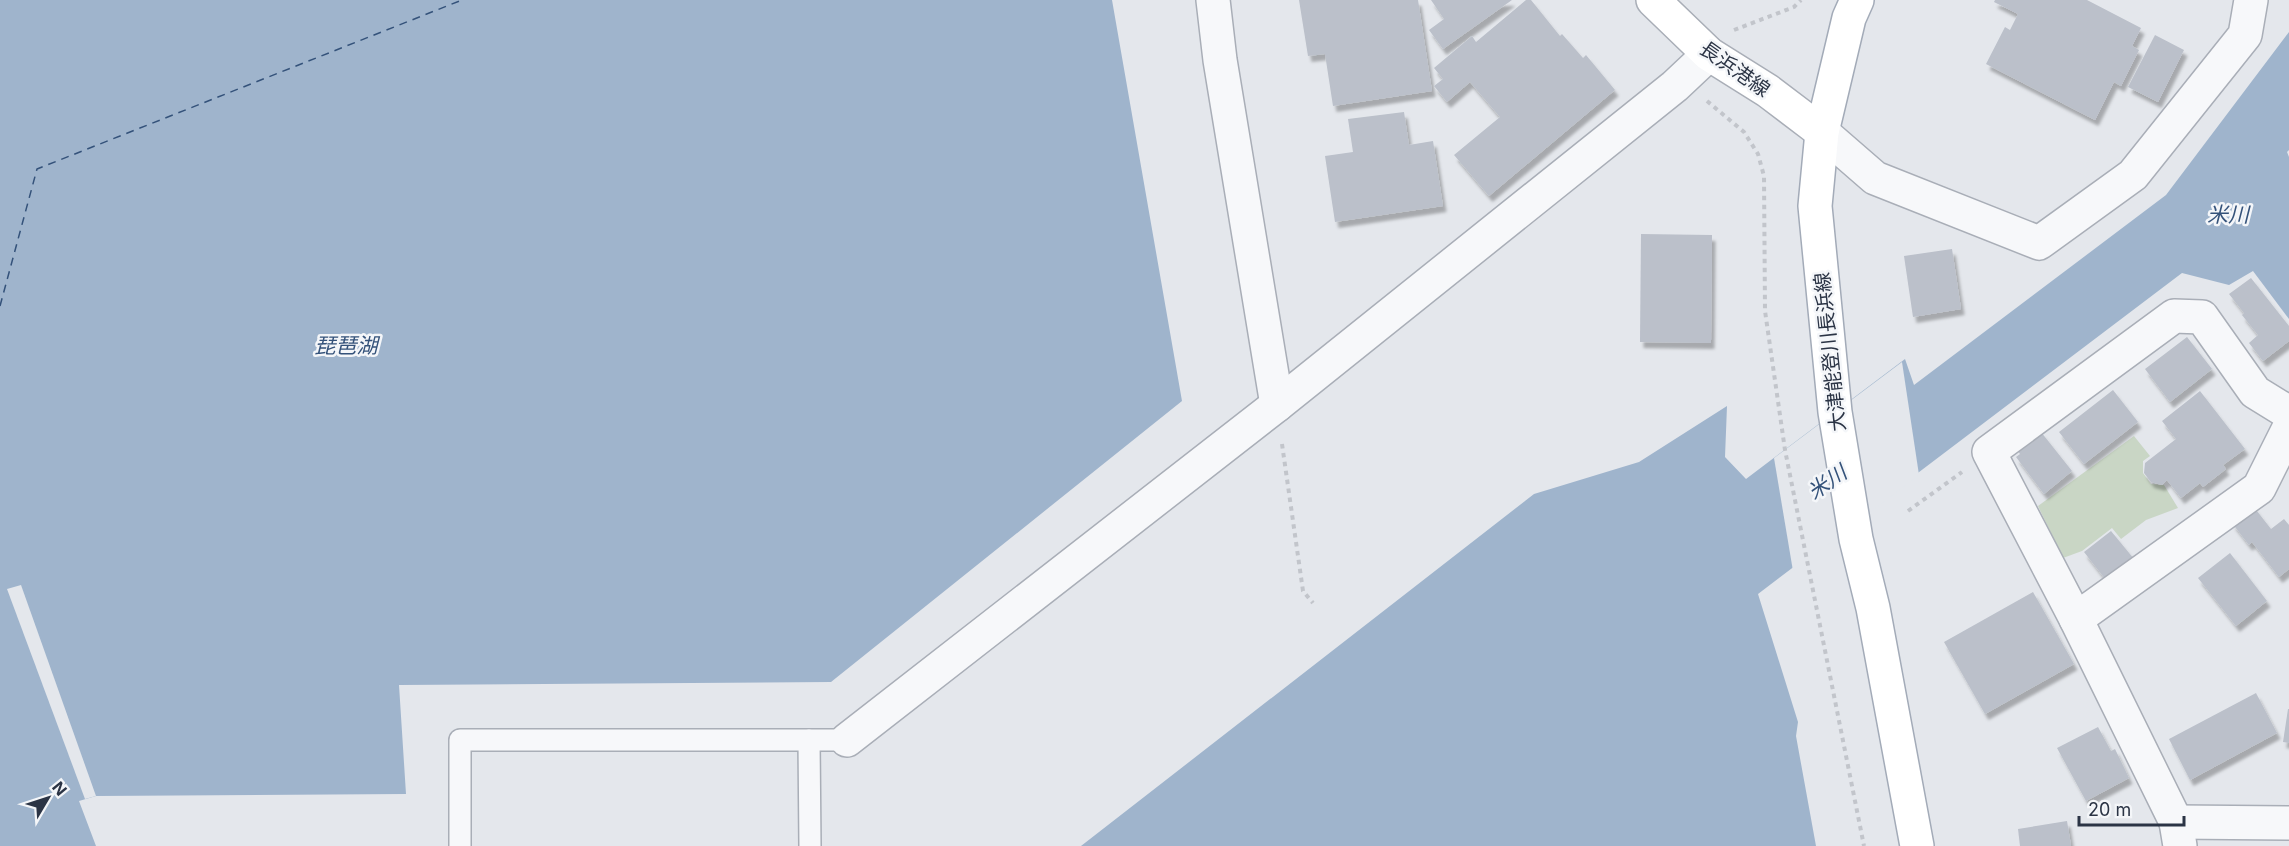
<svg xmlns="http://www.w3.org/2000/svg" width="2289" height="846" font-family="Inter,'Noto Sans JP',sans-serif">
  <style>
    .green { fill: #c9d6c5 }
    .water { fill: #9fb4cc }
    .pier { fill: #e4e7ec }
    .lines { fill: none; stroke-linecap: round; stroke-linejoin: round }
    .ferry { stroke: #34527a; stroke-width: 1.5; stroke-dasharray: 8 6; stroke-linecap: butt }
    .building { fill: #bbc0ca; filter: url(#shadow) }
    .service-casing { stroke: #a9aeb7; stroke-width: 24 }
    .minor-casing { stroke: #a9aeb7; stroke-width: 36 }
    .secondary-casing { stroke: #a9aeb7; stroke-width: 36 }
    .primary-casing { stroke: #a3abb8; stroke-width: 36 }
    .path { stroke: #c2c5cb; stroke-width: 4; stroke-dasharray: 4.5 4.5; stroke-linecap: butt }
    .service { stroke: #f7f8fa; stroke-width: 21 }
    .minor { stroke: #f7f8fa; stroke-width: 33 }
    .secondary { stroke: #fff; stroke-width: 33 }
    .primary { stroke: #fff; stroke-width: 33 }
    .labels { text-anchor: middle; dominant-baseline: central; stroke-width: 5; stroke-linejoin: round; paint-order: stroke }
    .street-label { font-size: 20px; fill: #2b3445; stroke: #f4f6f9 }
    .water-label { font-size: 21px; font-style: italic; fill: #34527a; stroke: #f4f6f9 }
  </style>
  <defs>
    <filter id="shadow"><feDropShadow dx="3.5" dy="6" stdDeviation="1.5" flood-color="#0004"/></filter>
  </defs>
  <rect width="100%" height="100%" fill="#e4e7ec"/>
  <polygon class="green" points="2134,436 2150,456 2143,461 2143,473 2151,484 2164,485 2178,508 2146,520 2121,539 2112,528 2082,551 2063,558 2038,506"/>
  <g class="water">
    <polygon points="0,0 1112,0 1182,401 831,682 399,685 406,794 96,796 79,801 96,846 0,846"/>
    <polygon points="2289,32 2289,150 2287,152 2289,157 2289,319 2253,271 2229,285 2182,273 1758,594 1798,722 1796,736 1816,846 1081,846 1534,494 1639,462 1727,406 1725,457 1746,479 1905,359 1914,385 2166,195"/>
  </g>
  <g class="pier">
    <polygon points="1902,362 1919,475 1793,571 1774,458"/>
    <polygon points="21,585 96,796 85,799 7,589"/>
  </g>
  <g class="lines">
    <polyline class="ferry" points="0,306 37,169 462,0"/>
  </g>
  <g class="building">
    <polygon points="1299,0 1418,0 1432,91 1333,106 1325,54 1308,56"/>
    <polygon points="1431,0 1512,0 1443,49 1429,30 1444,19"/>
    <polygon points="1526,0 1531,0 1560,36 1562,34 1583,58 1586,55 1615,90 1489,196 1454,155 1500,117 1470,82 1447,102 1434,86 1443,79 1434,68 1472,36 1476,42"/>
    <polygon points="1995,0 2087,0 2141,28 2132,46 2139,50 2121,86 2114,82 2095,120 1986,64 2005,27 2010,30 2018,14 1994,2"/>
    <polygon points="2155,35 2184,50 2158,102 2128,87"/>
    <polygon points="1404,112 1409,145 1433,141 1443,206 1335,222 1325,156 1353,152 1348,119"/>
    <polygon points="1641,234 1712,235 1711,343 1640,342"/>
    <polygon points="1952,249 1961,309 1913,317 1904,256"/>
    <polygon points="2251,278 2289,326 2289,341 2263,361 2249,343 2258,335 2242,315 2244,313 2229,294"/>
    <polygon points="2187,337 2212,369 2170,402 2145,369"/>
    <polygon points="2113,390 2138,422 2084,464 2059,432"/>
    <polygon points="2200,391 2245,449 2223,465 2226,469 2203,487 2200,483 2181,498 2167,480 2162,485 2151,482 2144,473 2145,463 2176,439 2162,421"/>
    <polygon points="2041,432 2072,471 2044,494 2016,457 2020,454 2017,450"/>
    <polygon points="2253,506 2271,529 2284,519 2289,525 2289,569 2279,577 2252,542 2249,545 2232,523"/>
    <polygon points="2111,531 2134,559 2106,580 2084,552"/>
    <polygon points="2230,553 2267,601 2236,626 2198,578"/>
    <polygon points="2033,592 2074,664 1985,714 1944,642"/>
    <polygon points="2256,693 2277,733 2190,780 2169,739"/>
    <polygon points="2288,709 2289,709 2289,743 2283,742"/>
    <polygon points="2098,727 2111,751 2115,749 2129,778 2086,801 2057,748"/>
    <polygon points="2067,821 2071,846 2020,846 2018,829"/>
  </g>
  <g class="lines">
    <defs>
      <g id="service">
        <polyline points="809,740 810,846"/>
        <polyline points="460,846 460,740 847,740"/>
      </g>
      <g id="minor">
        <polyline points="1213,0 1220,60 1277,405"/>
        <polyline points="1822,132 1875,178 2039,243 2133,175 2245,35 2251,0"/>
        <polyline points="2076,619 1989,452 2174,316 2202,317 2255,392 2289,413"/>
        <polyline points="847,740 1277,405 1675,86 1709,54"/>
        <polyline points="2176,822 2289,823"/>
        <polyline points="2180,846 2176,822 2076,619 2259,488 2289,428"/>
      </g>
      <polyline id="secondary" points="1653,0 1709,54 1768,91 1822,132"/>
      <polyline id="primary" points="1857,0 1849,18 1822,132 1815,206 1835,412 1856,539 1873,608 1917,846"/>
    </defs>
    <use href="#service" class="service-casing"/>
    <use href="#minor" class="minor-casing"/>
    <use href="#secondary" class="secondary-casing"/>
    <use href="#primary" class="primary-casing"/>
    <g class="path">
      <polyline points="1734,30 1794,7 1801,0"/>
      <polyline points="1707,101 1744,132 1758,154 1764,176 1765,311 1785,450 1864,846"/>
      <polyline points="1282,444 1303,591 1313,603"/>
      <polyline points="1908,511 1962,472"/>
    </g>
    <use href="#service" class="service"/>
    <use href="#minor" class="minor"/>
    <use href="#secondary" class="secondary"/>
    <use href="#primary" class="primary"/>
  </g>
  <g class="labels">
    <g class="street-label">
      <text transform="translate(1735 69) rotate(35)">長浜港線</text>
      <text transform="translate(1830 352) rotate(-96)">大津能登川長浜線</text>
    </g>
    <g class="water-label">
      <text x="2228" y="214">米川</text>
      <text x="346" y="345">琵琶湖</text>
      <text transform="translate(1827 482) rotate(-35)">米川</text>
    </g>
  </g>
  <g transform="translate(48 798) rotate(51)" stroke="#f4f6f9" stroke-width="4.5" paint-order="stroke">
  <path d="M0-4.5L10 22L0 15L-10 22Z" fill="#2b3445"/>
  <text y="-9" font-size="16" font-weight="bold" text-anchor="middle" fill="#2b3445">N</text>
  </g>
  <path d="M2079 816v9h105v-9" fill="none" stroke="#2b3445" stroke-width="3"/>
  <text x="2088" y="816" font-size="18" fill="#2b3445" stroke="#f4f6f9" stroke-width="4.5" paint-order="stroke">20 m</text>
</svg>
